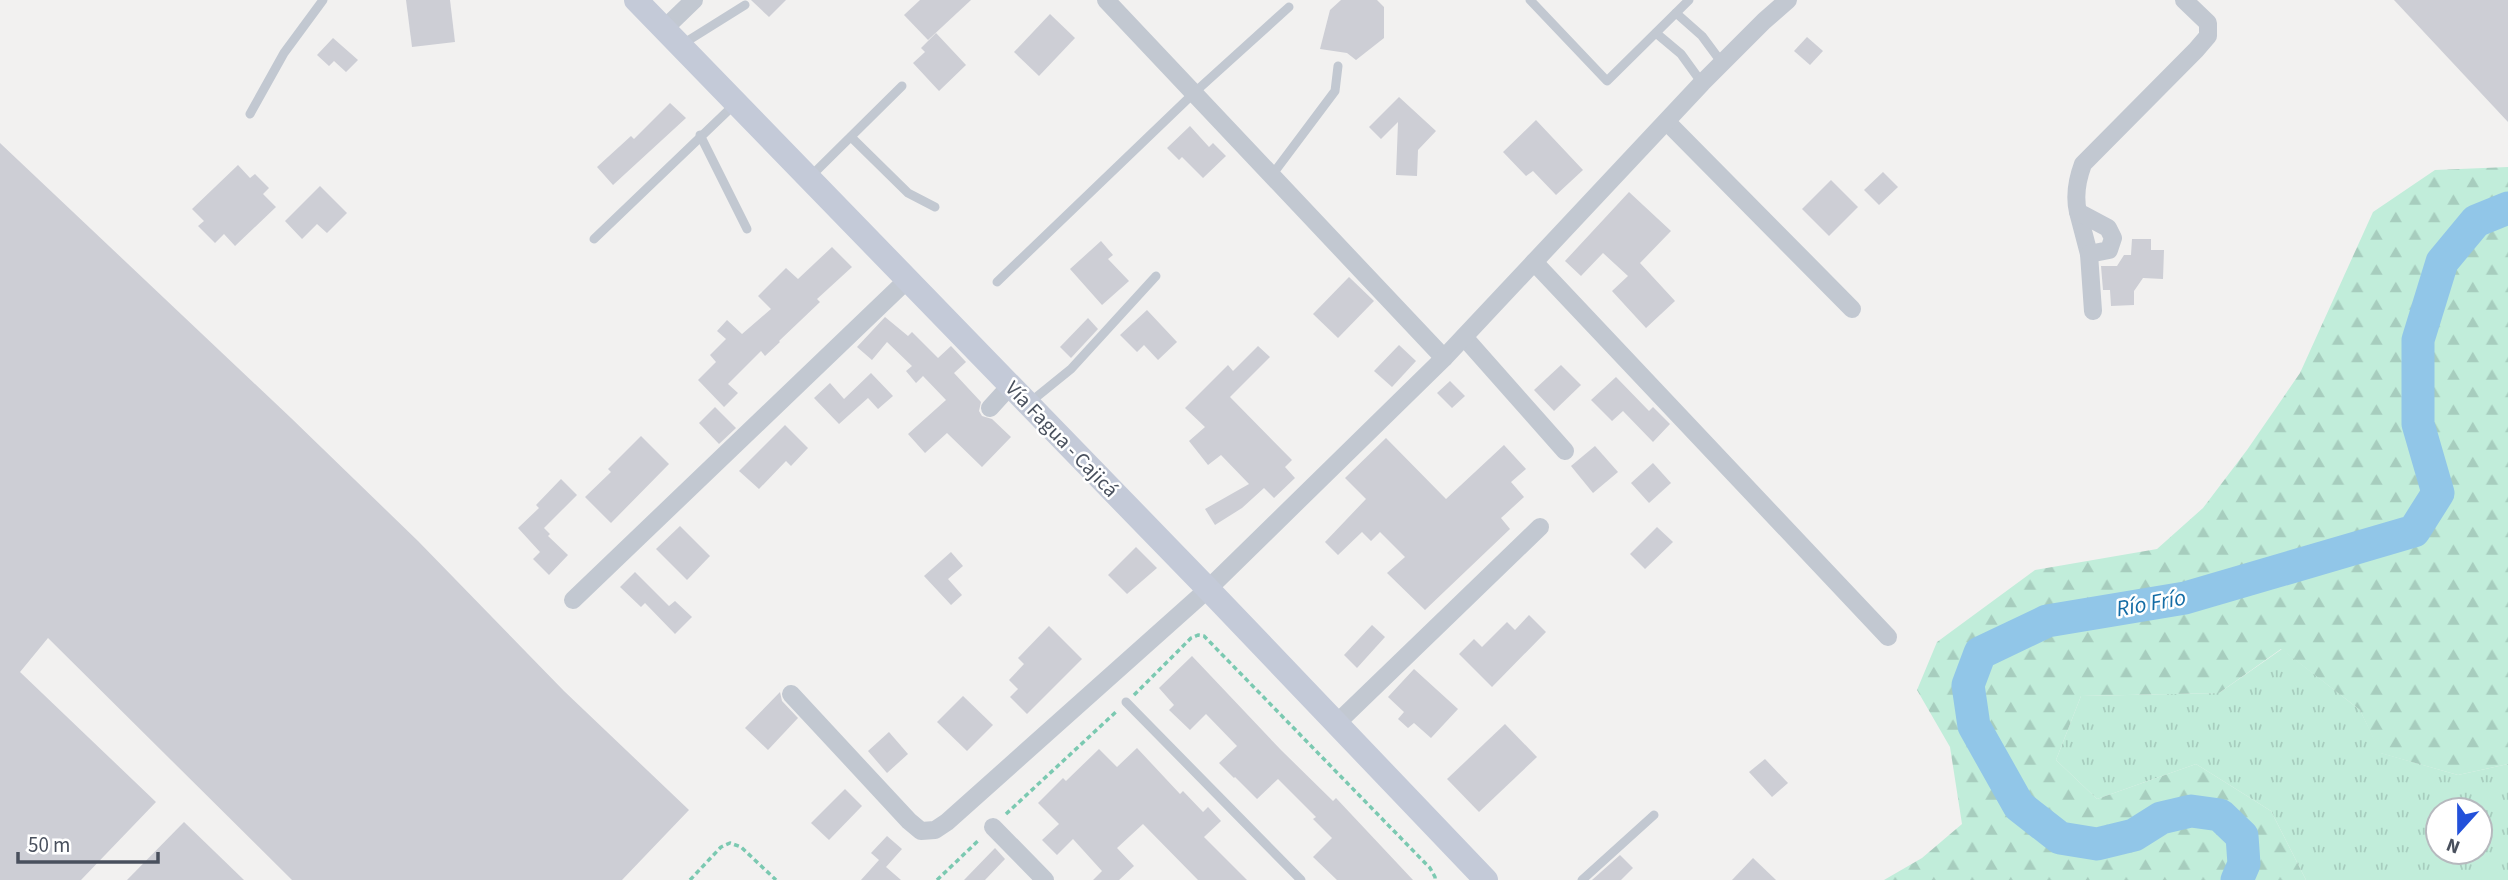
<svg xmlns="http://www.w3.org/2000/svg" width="2508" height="880" font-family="'Source Sans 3',sans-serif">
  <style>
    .grass { fill: url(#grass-tufts); fill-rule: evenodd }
    .forest { fill: url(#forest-firs) }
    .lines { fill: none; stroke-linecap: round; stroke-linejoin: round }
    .river { stroke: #91c6e8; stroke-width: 33 }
    .building { fill: #cdced5 }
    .path { stroke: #7bc9b1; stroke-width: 3.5; stroke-dasharray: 5 3.5; stroke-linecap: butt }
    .lane { stroke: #c2c8d1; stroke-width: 9 }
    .street { stroke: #c2c8d1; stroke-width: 18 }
    .secondary { stroke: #c4cad8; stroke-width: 24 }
    .labels { text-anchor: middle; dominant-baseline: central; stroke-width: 5; stroke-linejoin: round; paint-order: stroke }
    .street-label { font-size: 21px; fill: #49505d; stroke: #fff }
    .water-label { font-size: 23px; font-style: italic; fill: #146ca5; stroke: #fff }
  </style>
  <defs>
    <pattern id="grass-tufts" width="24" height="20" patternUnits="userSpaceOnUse" patternTransform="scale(1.75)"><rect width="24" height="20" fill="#c1edda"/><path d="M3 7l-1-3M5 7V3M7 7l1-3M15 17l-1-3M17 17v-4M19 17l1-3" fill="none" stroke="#a7cdbe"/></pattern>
    <pattern id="forest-firs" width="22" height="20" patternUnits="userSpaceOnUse" patternTransform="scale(1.75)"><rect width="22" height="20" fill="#c1edda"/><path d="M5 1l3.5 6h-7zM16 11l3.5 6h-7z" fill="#a7cdbe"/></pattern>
  </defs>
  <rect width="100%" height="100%" fill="#f2f1f0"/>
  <path class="grass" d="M2282,649L2360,710L2381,753L2458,775L2508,764V880H2306L2271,811L2196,764L2097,799L2056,760L2081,696L2219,693ZM2438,810H2480V852H2438Z"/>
  <polygon class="forest" points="2508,167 2508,764 2458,775 2380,753 2360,710 2281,649 2219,693 2081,696 2056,760 2097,799 2196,764 2271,811 2306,880 1884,880 1922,858 1962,824 1950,747 1917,690 1937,642 2035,570 2157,549 2203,508 2247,450 2300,373 2373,212 2435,170"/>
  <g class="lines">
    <polyline class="river" points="2237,880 2244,864 2242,836 2220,815 2191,811 2161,818 2134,835 2097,844 2060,838 2019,806 1974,726 1968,685 1980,653 2047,621 2185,598 2414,531 2438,493 2418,424 2418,340 2442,262 2476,221 2508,208"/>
  </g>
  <g class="building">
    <polygon points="406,0 450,0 455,42 412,47"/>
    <polygon points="751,0 786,0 769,17"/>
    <polygon points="920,0 971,0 928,40 904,15"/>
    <polygon points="1341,0 1377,0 1384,7 1384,38 1356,60 1347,53 1320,49 1330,10"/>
    <polygon points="2394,0 2508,0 2508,122"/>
    <polygon points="1050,14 1075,38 1039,76 1014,52"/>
    <polygon points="936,33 966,65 939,91 913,63 925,52 921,48"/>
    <polygon points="1807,37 1823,51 1810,65 1794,51"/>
    <polygon points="333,38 358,60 346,72 334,61 329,66 317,55"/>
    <polygon points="1399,97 1436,131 1418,150 1417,176 1396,175 1398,122 1381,139 1369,127"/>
    <polygon points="670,103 686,118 613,185 597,167 631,136 634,139"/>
    <polygon points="1536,120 1583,170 1556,195 1533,171 1526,176 1503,152"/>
    <polygon points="1190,126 1209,147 1213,143 1226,156 1203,178 1182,157 1179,160 1167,148"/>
    <polygon points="0,143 291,418 418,541 564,691 689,810 622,880 292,880 48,638 20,672 156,802 81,880 0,880"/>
    <polygon points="238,165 250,178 255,174 269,188 263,194 276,207 235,246 224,234 215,243 198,226 204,221 192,209"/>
    <polygon points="1883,172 1898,187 1879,205 1864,190"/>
    <polygon points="1831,180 1858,207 1829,236 1802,209"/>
    <polygon points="320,186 347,213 327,233 317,224 302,239 285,221"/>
    <polygon points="1629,192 1671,231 1640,263 1675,301 1646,328 1612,291 1628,276 1603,253 1581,276 1565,261"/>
    <polygon points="2132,239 2151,239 2151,250 2164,250 2163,279 2143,278 2134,291 2134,305 2111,306 2110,290 2103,290 2101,266 2117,266 2124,255 2131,255"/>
    <polygon points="1101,241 1113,255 1108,259 1129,281 1102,305 1070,269"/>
    <polygon points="832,247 852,267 817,299 820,302 779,341 780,342 765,356 761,351 728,384 738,393 724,407 698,380 716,362 710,355 726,339 717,331 727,320 742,334 771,309 758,296 786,268 798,279"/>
    <polygon points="1349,277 1374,301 1338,338 1313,314"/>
    <polygon points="1147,310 1177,342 1158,360 1144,345 1137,352 1120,335"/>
    <polygon points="885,317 908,336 912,332 938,358 951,346 966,362 954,373 981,402 979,411 982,416 992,419 1011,437 982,467 947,433 925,453 908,434 946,400 923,376 916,383 906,371 912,366 887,342 872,360 857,347"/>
    <polygon points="1088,318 1098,329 1071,358 1060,347"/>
    <polygon points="1399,345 1416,361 1392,387 1374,371"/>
    <polygon points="1258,346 1270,357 1230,397 1292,460 1285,467 1295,478 1274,498 1264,488 1242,508 1215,525 1205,509 1249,484 1221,455 1208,465 1189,441 1205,427 1185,408 1228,365 1233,371"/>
    <polygon points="1561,365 1581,385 1554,411 1534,390"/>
    <polygon points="871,373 893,396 878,409 868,398 839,424 814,398 830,383 844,399"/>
    <polygon points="1616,377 1649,411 1653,407 1670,424 1653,442 1623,411 1612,421 1591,400"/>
    <polygon points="1450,381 1465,396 1452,408 1437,393"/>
    <polygon points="715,407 736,428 719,444 699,423"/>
    <polygon points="785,425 808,448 791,466 786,461 759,489 739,471"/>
    <polygon points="641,436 669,464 611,523 585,497 611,472 608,469"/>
    <polygon points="1386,438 1446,499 1504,445 1526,469 1511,482 1524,497 1501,518 1510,529 1425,610 1387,573 1405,557 1380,532 1371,541 1362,532 1338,555 1325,542 1366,499 1345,478"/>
    <polygon points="1595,446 1618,472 1593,493 1571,466"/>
    <polygon points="1653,463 1671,483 1649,503 1631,483"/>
    <polygon points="561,479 577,495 544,528 550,534 548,536 568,555 549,575 533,559 540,552 518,528 539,508 536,505"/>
    <polygon points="680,526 710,556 687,580 656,549"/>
    <polygon points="1657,527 1673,542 1645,569 1630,554"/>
    <polygon points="1136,547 1157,568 1127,594 1108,575"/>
    <polygon points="951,552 963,566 948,579 962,595 951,605 924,576"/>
    <polygon points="635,572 669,606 675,601 692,617 675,634 645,603 641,607 620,587"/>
    <polygon points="1529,615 1546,632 1492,687 1459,654 1474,639 1482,647 1507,622 1515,630"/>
    <polygon points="1372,625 1385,637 1357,668 1344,655"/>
    <polygon points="1049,626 1082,659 1027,714 1010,697 1018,689 1009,680 1024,664 1018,658"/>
    <polygon points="1192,656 1281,750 1333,801 1336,798 1413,880 1337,880 1313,857 1332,838 1313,819 1316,817 1278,779 1257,799 1235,777 1234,778 1219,763 1237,746 1206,714 1190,730 1169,710 1174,705 1159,688"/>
    <polygon points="1414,669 1458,709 1431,738 1414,723 1408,728 1398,719 1404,712 1388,697"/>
    <polygon points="780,692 782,701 798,718 768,750 745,728"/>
    <polygon points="963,696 993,725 967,751 937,722"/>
    <polygon points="1505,724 1537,757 1479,812 1447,779"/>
    <polygon points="889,732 908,754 887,773 868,751"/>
    <polygon points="1137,748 1180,794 1183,791 1203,812 1208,807 1221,821 1204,837 1247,880 1198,880 1143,824 1117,848 1134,866 1119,880 1093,880 1102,871 1073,839 1057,855 1042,840 1059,824 1038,803 1063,778 1066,781 1099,749 1117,767"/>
    <polygon points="1765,759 1788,783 1772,797 1749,772"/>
    <polygon points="845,789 862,806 829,840 811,823"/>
    <polygon points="184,822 244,880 127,880"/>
    <polygon points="887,836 902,849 886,867 901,880 861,880 879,860 871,853"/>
    <polygon points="995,848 1005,859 985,880 964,880"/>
    <polygon points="1620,855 1633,868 1621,880 1592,880"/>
    <polygon points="1753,858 1776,880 1732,880"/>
  </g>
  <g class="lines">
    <g class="path">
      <polyline points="1134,695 1191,638 1198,635 1204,636 1430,868 1435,877 1435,880"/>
      <polyline points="1006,814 1118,710"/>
      <polyline points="690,880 721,847 730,843 741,847 776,880"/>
      <polyline points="937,880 980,839"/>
    </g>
    <g class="lane">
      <polyline points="1530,0 1607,81 1689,0"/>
      <polyline points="1676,13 1702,36 1722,63"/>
      <polyline points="1656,33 1681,54 1702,83"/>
      <polyline points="681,45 745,5"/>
      <polyline points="250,114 284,53 323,0"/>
      <polyline points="700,135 747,229"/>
      <polyline points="851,137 908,193 935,207"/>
      <polyline points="1272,175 1335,91 1338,66"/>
      <polyline points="811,176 902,86"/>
      <polyline points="594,239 735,104"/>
      <polyline points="997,282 1195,92 1289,7"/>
      <polyline points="1029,403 1071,369 1156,276"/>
      <polyline points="1126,702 1301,880"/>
      <polyline points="1582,880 1654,815"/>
    </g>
    <g class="street">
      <polyline points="1106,0 1444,358"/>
      <polyline points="664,29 694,0"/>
      <polyline points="1667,122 1852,309"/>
      <polyline points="2078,212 2089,254"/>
      <polyline points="1534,262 1888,637"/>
      <path d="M2093,311L2089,254L2109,250L2113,238L2108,228L2078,212C2074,195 2077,180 2083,164L2196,50L2208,36V23L2184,0"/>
      <polyline points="1464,337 1565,451"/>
      <polyline points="990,408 1010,386"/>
      <polyline points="573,600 907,280"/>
      <polyline points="791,694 909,821 921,831 935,830 947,822 1208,589 1444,358 1702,83 1764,21 1788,0"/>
      <polyline points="1336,724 1540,527"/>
      <polyline points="993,827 1045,880"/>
    </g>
    <polyline class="secondary" points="636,0 1208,589 1486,880"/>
  </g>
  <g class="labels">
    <g class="street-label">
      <text transform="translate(1062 439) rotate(46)">Vía Fagua - Cajicá</text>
    </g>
    <g class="water-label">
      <text transform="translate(2151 603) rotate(-10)">Río Frío</text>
    </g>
  </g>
  <g transform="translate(2459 831) rotate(201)"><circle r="33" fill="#ffffff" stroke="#b6b9be" stroke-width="2"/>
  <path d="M0-5L12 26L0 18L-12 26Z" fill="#2351da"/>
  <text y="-10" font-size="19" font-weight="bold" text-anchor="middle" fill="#49505d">N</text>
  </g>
  <path d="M18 852v10h140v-10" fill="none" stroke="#49505d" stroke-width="3.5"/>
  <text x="28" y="852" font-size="21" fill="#49505d" stroke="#ffffff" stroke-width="5" paint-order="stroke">50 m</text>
</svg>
